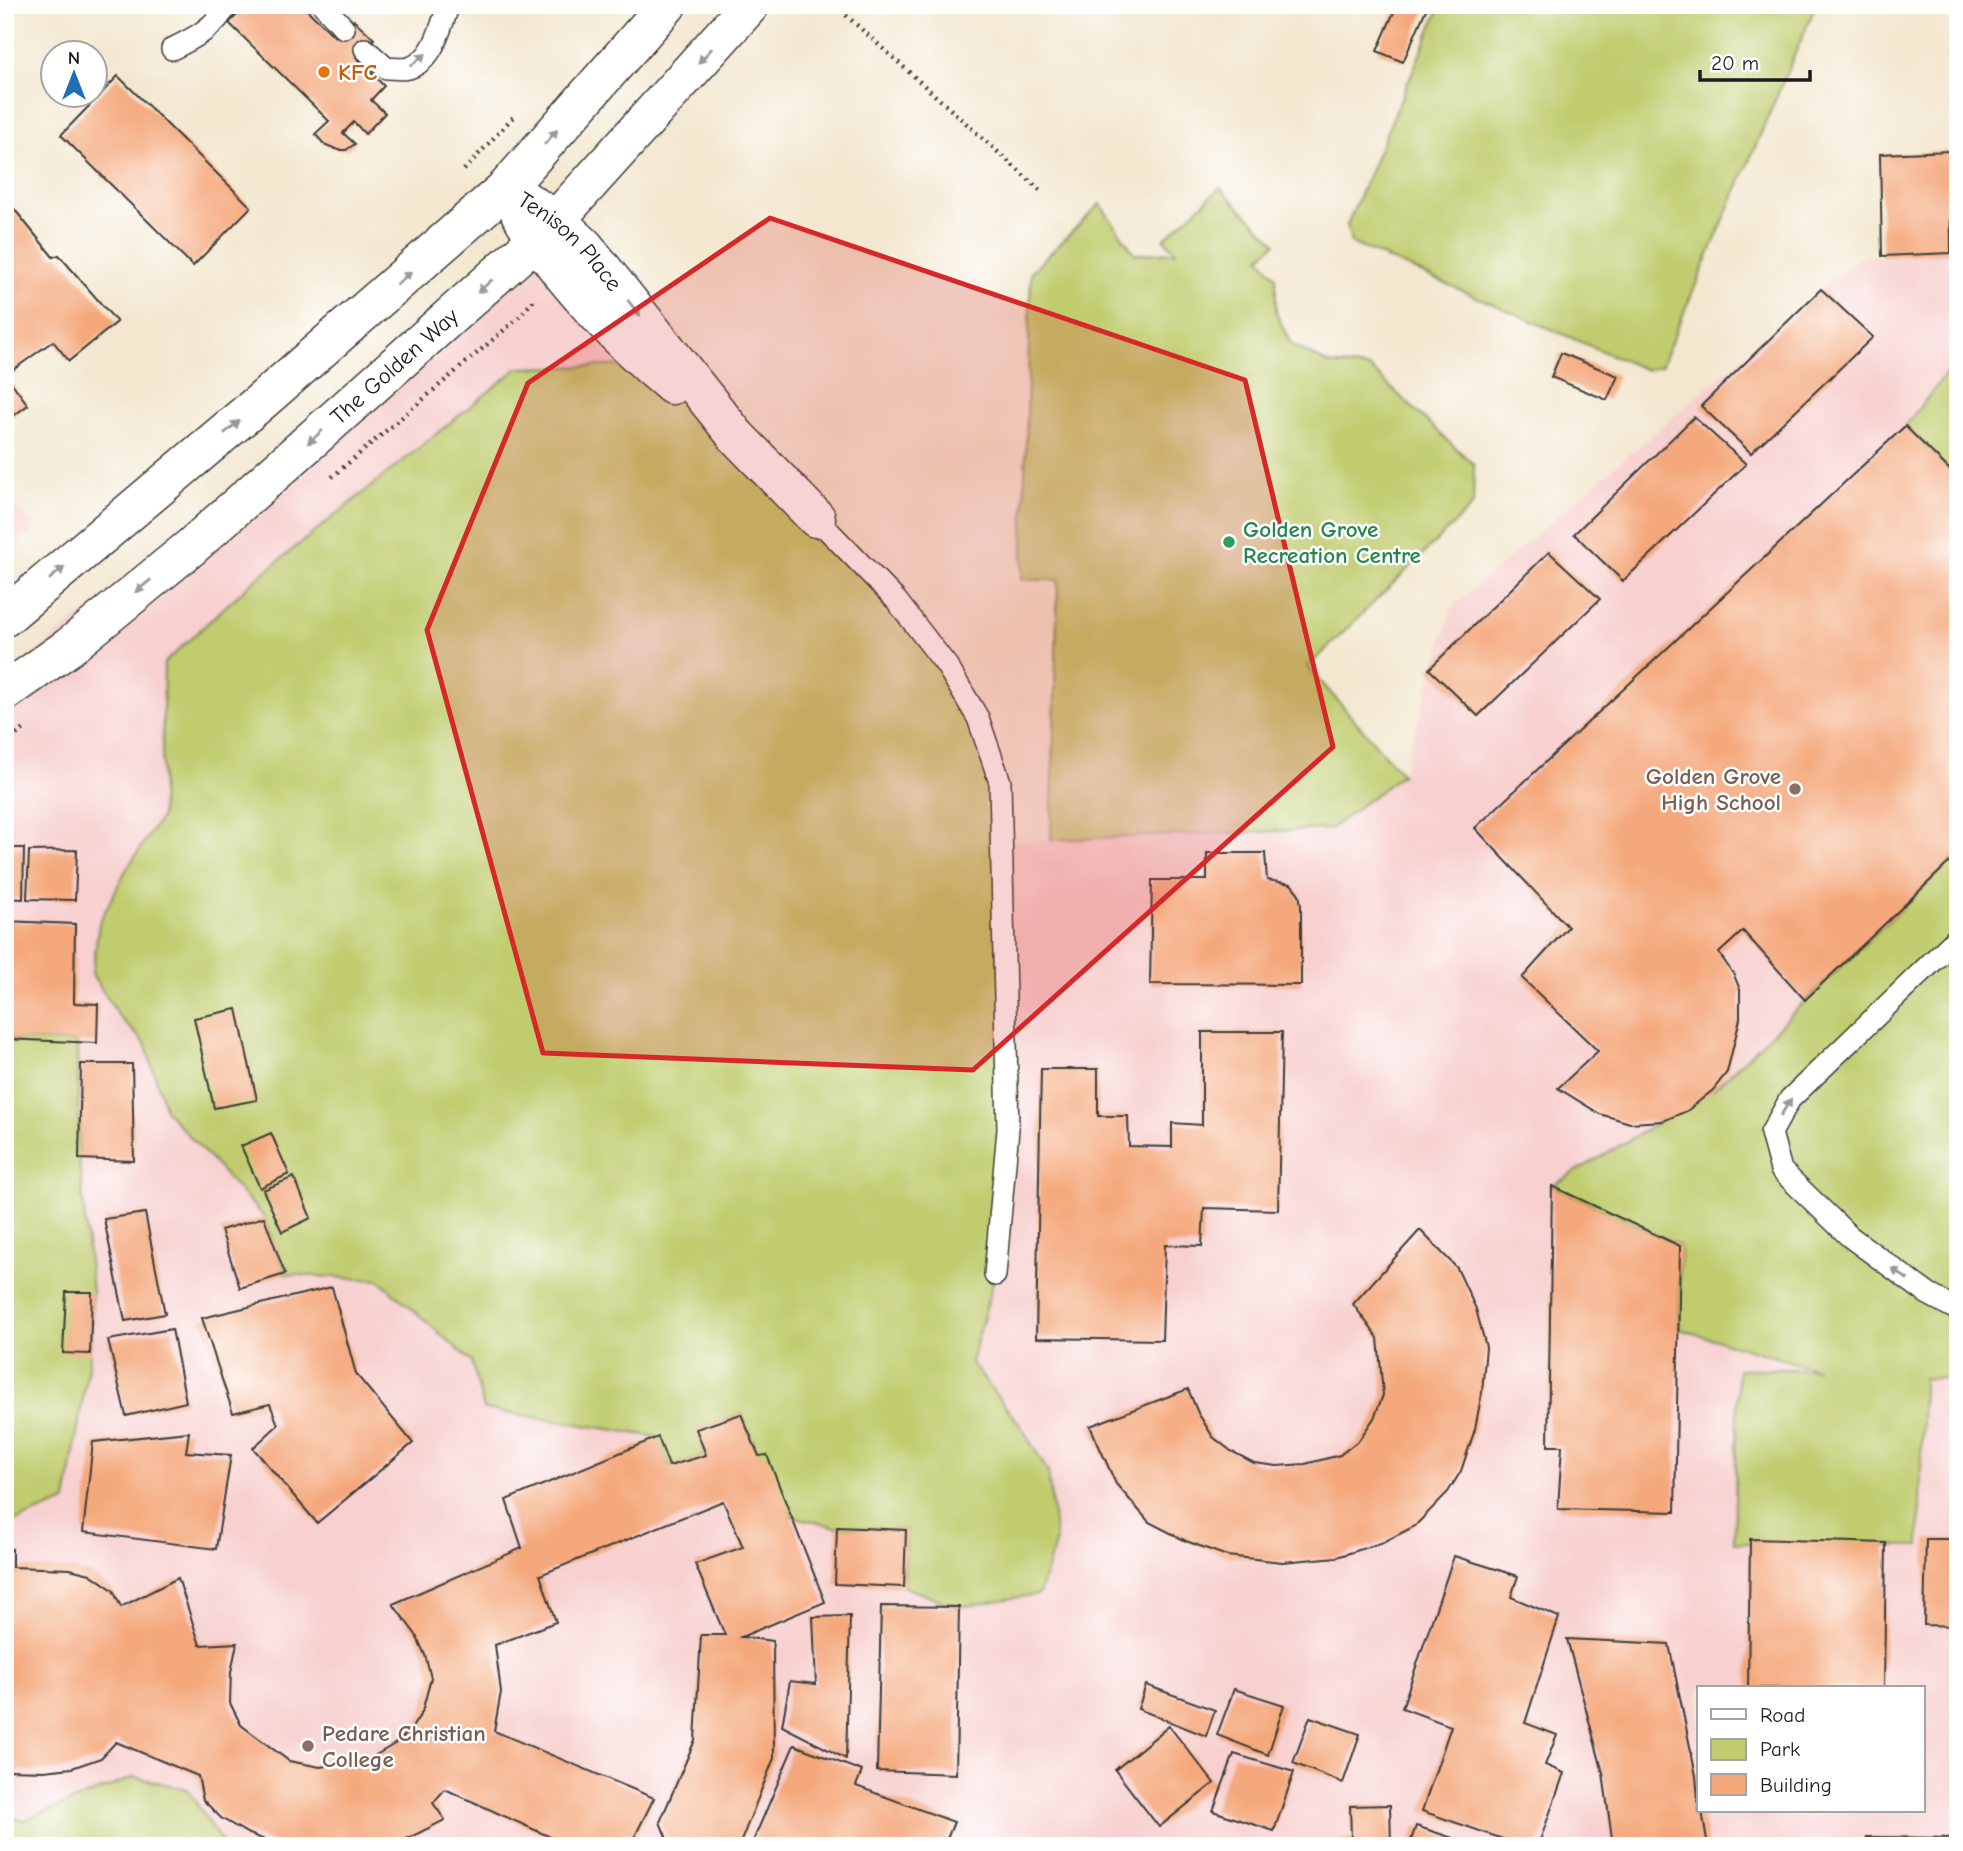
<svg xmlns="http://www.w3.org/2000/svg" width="1963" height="1851" font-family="'Comic Neue',sans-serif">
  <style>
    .built { fill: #f7d0cf; fill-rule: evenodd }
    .green { fill: #c0cc6e; stroke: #6e7445; stroke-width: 2 }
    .building { fill: #f4a87c }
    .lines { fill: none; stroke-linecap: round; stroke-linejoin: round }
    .service-casing { stroke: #3c3a37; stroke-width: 24 }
    .minor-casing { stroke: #3c3a37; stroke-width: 41 }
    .primary-casing { stroke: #3c3a37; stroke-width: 41 }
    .trunk-casing { stroke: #3c3a37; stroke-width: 41 }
    .path { stroke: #3c3a37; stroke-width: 4.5; stroke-dasharray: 2 5; stroke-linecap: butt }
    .service { stroke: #fff; stroke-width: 21 }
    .minor { stroke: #fff; stroke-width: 38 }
    .primary { stroke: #fff; stroke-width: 38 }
    .trunk { stroke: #fff; stroke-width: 38 }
    .oneway { fill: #999 }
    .marked { fill: #d62828; fill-opacity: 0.2; stroke: #d62828; stroke-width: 5; stroke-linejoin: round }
    .food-dot { fill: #e8710a; stroke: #fff; stroke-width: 2.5 }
    .leisure-dot { fill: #2e9e5b; stroke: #fff; stroke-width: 2.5 }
    .education-dot { fill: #8d6e63; stroke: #fff; stroke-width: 2.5 }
    .labels { text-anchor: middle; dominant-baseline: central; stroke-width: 5; stroke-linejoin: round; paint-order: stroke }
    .food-label { font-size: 23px; font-weight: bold; fill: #c56008; stroke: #fff; text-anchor: start }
    .street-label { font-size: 23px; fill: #1c1c1c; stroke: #fff }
    .leisure-label { font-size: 23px; font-weight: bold; fill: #27864d; stroke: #fff; text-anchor: start }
    .education-label { font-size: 23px; font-weight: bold; fill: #785e54; stroke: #fff; text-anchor: end }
  </style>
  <rect width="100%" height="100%" fill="#fff"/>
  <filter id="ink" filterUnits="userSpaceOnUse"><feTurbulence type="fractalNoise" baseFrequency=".0143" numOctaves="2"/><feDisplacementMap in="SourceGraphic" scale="14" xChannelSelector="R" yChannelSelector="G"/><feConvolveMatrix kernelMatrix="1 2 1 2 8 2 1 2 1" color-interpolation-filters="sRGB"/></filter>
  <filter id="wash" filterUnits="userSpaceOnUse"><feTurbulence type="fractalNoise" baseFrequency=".00686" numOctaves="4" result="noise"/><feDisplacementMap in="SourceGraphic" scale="28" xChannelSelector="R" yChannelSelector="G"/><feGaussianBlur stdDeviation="1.57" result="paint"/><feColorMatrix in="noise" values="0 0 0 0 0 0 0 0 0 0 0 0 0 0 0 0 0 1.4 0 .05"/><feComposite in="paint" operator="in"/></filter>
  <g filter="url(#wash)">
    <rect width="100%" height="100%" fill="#f3e7cf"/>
    <g class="built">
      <path d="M547,231L1002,842L1330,829L1402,773L1453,606L1859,257L1958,252V1846H5V678ZM1699,1688H1923V1811H1699Z"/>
      <polygon points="5,490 36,529 5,552"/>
    </g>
    <g class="green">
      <polygon points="1441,5 1816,5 1661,366 1646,370 1351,243 1347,225"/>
      <polygon points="1220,188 1276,243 1260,257 1276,277 1276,313 1291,344 1328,364 1370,368 1474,465 1473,505 1308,667 1402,774 1330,829 1051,840 1058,580 1022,580 1031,272 1100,204 1135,254 1176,252 1164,239"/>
      <polygon points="1956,362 1958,362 1958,478 1905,426"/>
      <polygon points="647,365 816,518 968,701 1000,782 1008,1129 995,1275 971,1363 1021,1426 1048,1472 1056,1541 1039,1594 959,1607 904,1587 906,1530 837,1527 791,1516 759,1456 741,1414 697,1429 706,1455 669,1466 657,1437 484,1409 471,1361 379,1280 285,1274 264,1217 166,1111 145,1043 120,1018 92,974 99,923 126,870 161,817 164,663 250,584 518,368"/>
      <polygon points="1958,854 1958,1379 1923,1378 1919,1546 1734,1543 1738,1369 1817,1369 1679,1329 1680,1246 1552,1186 1713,1090"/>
      <polygon points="5,1039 77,1042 79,1159 92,1292 90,1354 66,1501 5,1525"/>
      <polygon points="134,1777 187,1789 224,1846 5,1846 5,1814 22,1821"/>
    </g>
    <g id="blocks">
      <g class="building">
        <polygon points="247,5 302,5 335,37 354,20 374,39 356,57 384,86 371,100 385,113 365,134 354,122 343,133 355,144 346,150 338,150 324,144 315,134 329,121 229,23"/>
        <polygon points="1397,5 1428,5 1403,62 1377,51"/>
        <polygon points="118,76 251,207 193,266 61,135"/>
        <polygon points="1950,151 1951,253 1882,256 1880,154"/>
        <polygon points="11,205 53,257 59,255 117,322 69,361 53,341 6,375 28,405 5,422 5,209"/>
        <polygon points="1821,289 1873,337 1751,453 1701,406"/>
        <polygon points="1561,353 1618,376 1607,400 1551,377"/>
        <polygon points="1694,417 1746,464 1623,581 1574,534"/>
        <polygon points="1905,426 1958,478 1958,854 1805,1000 1743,931 1719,953 1734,975 1740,990 1740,1019 1727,1072 1713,1090 1687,1111 1663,1121 1630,1123 1600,1114 1558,1088 1598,1051 1522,978 1568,927 1475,828"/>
        <polygon points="1549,552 1600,599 1478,716 1429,669"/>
        <polygon points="5,848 24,848 23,899 5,898"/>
        <polygon points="77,850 75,900 27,899 29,851"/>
        <polygon points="1207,853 1265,853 1267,880 1291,884 1299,894 1301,905 1301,985 1150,984 1152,880 1207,880"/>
        <polygon points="5,921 75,924 74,1003 98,1004 97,1043 5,1039"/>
        <polygon points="237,1009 257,1100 214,1108 194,1018"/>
        <polygon points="1202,1032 1282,1032 1278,1210 1204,1208 1202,1246 1165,1245 1162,1340 1036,1338 1041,1069 1098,1069 1098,1116 1128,1116 1129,1146 1172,1147 1172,1123 1202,1125"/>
        <polygon points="81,1064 132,1064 134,1161 79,1159"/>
        <polygon points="271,1133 289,1174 260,1188 241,1146"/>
        <polygon points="294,1177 311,1218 282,1232 263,1190"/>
        <polygon points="1552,1186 1680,1246 1675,1512 1558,1509 1562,1446 1548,1446"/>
        <polygon points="145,1213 165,1314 125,1321 104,1219"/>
        <polygon points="264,1217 285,1274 240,1288 221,1230"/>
        <polygon points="1420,1230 1457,1268 1476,1309 1486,1347 1482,1392 1475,1429 1461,1471 1448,1492 1415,1526 1384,1542 1337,1557 1282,1562 1227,1556 1186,1541 1149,1522 1116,1484 1090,1426 1188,1389 1198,1413 1213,1437 1231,1451 1254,1463 1277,1466 1305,1464 1340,1455 1359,1440 1374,1418 1383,1395 1378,1338 1353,1304"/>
        <polygon points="332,1287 356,1374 413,1443 317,1523 253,1448 278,1425 270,1404 233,1413 202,1318"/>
        <polygon points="66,1292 92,1292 90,1354 63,1353"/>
        <polygon points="172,1329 186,1402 126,1416 108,1340"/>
        <polygon points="741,1414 759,1456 767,1455 825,1602 741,1637 773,1641 774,1758 739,1846 683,1846 667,1839 660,1822 695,1740 701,1635 725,1635 695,1564 743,1547 723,1501 540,1575 556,1622 495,1645 501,1692 494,1731 654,1798 630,1846 570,1846 445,1789 433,1803 445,1820 393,1846 280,1846 247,1833 221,1818 203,1800 198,1776 116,1742 101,1758 72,1768 44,1771 9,1770 9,1798 5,1796 5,1553 12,1549 12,1567 70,1569 90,1574 113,1590 121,1607 178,1578 200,1645 237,1643 231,1672 230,1703 241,1725 289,1761 320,1767 367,1760 393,1745 409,1732 422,1712 431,1678 425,1655 416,1635 393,1604 522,1548 506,1500 658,1437 669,1466 706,1455 696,1429"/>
        <polygon points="189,1432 186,1452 231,1455 216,1549 83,1532 93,1442"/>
        <polygon points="837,1527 906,1530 904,1587 835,1584"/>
        <polygon points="1750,1539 1886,1543 1884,1688 1748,1688"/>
        <polygon points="1926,1539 1958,1539 1958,1626 1924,1625"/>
        <polygon points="1454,1556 1518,1576 1511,1597 1559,1617 1525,1723 1557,1735 1545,1765 1564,1773 1538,1846 1523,1846 1422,1811 1451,1726 1402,1708"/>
        <polygon points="881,1606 959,1607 956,1774 877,1771"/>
        <polygon points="850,1616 846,1759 782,1726 790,1681 816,1684 813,1617"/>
        <polygon points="1567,1639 1669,1644 1696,1776 1699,1811 1702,1811 1708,1846 1613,1846 1603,1773"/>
        <polygon points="1146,1685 1215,1710 1206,1736 1138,1709"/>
        <polygon points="1234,1689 1284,1705 1268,1755 1217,1735"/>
        <polygon points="1310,1717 1360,1734 1343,1783 1293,1763"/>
        <polygon points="1169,1726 1214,1783 1159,1827 1115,1770"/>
        <polygon points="794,1745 862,1771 856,1786 954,1822 944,1846 751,1846"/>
        <polygon points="1234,1754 1294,1772 1274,1831 1213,1811"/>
        <polygon points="1390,1805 1391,1846 1337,1846 1337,1839 1351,1837 1350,1806"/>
        <polygon points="1416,1826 1474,1845 1474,1846 1409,1846"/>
        <polygon points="1867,1837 1958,1838 1958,1846 1872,1846"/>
      </g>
    </g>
  </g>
  <g filter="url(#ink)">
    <use href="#blocks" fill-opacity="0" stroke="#3c3a37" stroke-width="2"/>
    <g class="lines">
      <defs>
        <g id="service">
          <polyline points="323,5 344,28"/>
          <path d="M172,49C194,38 215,28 227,5"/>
          <path d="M365,49L386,68C392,68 402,70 409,68C434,60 440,28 448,7"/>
          <polyline points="816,518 896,600 947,666 978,718 1000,782 1008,1129 995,1275"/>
          <polyline points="1958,937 1790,1099 1771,1133 1781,1170 1849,1236 1928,1294 1958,1310"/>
        </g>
        <g id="minor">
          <path id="s1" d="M506,188L556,220L585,247L736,436L816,518"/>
          <path d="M520,213C554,272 618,341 672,385"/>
        </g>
        <g id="primary">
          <polyline points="556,220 750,5"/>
          <polyline points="5,617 264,399 506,188 667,5"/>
          <path id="s2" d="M5,692L69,647L190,548L536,240"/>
        </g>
        <polyline id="trunk" points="536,240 556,220"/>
      </defs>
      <use href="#service" class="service-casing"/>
      <use href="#minor" class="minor-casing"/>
      <use href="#primary" class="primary-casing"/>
      <use href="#trunk" class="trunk-casing"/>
      <g class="path">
        <polyline points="839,5 838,8 1040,190"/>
        <polyline points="464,170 515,115"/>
        <polyline points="332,477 517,319 535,299"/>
        <polyline points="5,743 27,727"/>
        <polyline points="456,1842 463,1846"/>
      </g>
      <use href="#service" class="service"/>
      <use href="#minor" class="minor"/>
      <use href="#primary" class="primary"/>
      <use href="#trunk" class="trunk"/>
    </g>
    <defs><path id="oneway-solid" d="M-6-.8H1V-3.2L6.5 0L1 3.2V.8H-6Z" transform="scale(1.75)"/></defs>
    <g class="oneway">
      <use href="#oneway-solid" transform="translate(705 56) rotate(132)"/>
      <use href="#oneway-solid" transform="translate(418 60) rotate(-38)"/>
      <use href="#oneway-solid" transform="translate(551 137) rotate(-49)"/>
      <use href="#oneway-solid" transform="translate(404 278) rotate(-41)"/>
      <use href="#oneway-solid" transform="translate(485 286) rotate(138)"/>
      <use href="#oneway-solid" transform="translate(634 308) rotate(51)"/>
      <use href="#oneway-solid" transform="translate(232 427) rotate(-40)"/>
      <use href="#oneway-solid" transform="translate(315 437) rotate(138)"/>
      <use href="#oneway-solid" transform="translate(57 573) rotate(-40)"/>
      <use href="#oneway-solid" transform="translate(143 586) rotate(141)"/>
      <use href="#oneway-solid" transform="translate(1786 1107) rotate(-58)"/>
      <use href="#oneway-solid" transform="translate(1900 1274) rotate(-144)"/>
    </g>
  </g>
  <path class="marked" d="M770,218L1245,380L1333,747L973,1070L543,1053L427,630L528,383Z"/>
  <circle class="food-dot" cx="324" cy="72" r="7"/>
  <circle class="leisure-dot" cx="1229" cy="542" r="7"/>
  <g class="education-dot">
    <circle cx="1795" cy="789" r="7"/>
    <circle cx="308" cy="1746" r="7"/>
  </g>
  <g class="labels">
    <g class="food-label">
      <text x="338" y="72">KFC</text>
    </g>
    <g class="street-label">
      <text stroke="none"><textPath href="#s1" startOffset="84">Tenison Place</textPath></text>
      <text stroke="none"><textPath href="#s2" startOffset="508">The Golden Way</textPath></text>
    </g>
    <g class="leisure-label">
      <text x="1243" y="529">Golden Grove<tspan x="1243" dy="26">Recreation Centre</tspan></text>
    </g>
    <g class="education-label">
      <text x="1781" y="776">Golden Grove<tspan x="1781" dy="26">High School</tspan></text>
      <text x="322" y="1733" text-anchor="start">Pedare Christian<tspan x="322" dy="26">College</tspan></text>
    </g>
  </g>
  <rect width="1963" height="1851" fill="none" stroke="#fff" stroke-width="28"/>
  <rect x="1697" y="1686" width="228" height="126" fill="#ffffff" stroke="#a4a4a4" stroke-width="2"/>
  <rect x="1711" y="1709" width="35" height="10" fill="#ffffff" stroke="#a4a4a4" stroke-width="2"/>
  <text x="1760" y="1722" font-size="21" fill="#1c1c1c">Road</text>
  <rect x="1711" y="1739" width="35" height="21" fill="#c0cc6e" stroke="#a4a4a4" stroke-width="2"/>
  <text x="1760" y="1756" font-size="21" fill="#1c1c1c">Park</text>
  <rect x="1711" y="1774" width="35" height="21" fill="#f4a87c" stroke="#a4a4a4" stroke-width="2"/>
  <text x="1760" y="1792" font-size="21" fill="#1c1c1c">Building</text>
  <g transform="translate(74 74)"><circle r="33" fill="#ffffff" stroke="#a4a4a4" stroke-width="2"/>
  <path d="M0-5L12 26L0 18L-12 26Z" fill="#1f6fb2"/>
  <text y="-10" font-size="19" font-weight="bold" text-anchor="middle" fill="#1c1c1c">N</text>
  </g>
  <path d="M1700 70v10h110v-10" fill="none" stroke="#1c1c1c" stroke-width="3.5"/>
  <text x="1711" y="70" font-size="21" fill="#1c1c1c" stroke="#ffffff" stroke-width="5" paint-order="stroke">20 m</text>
</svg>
